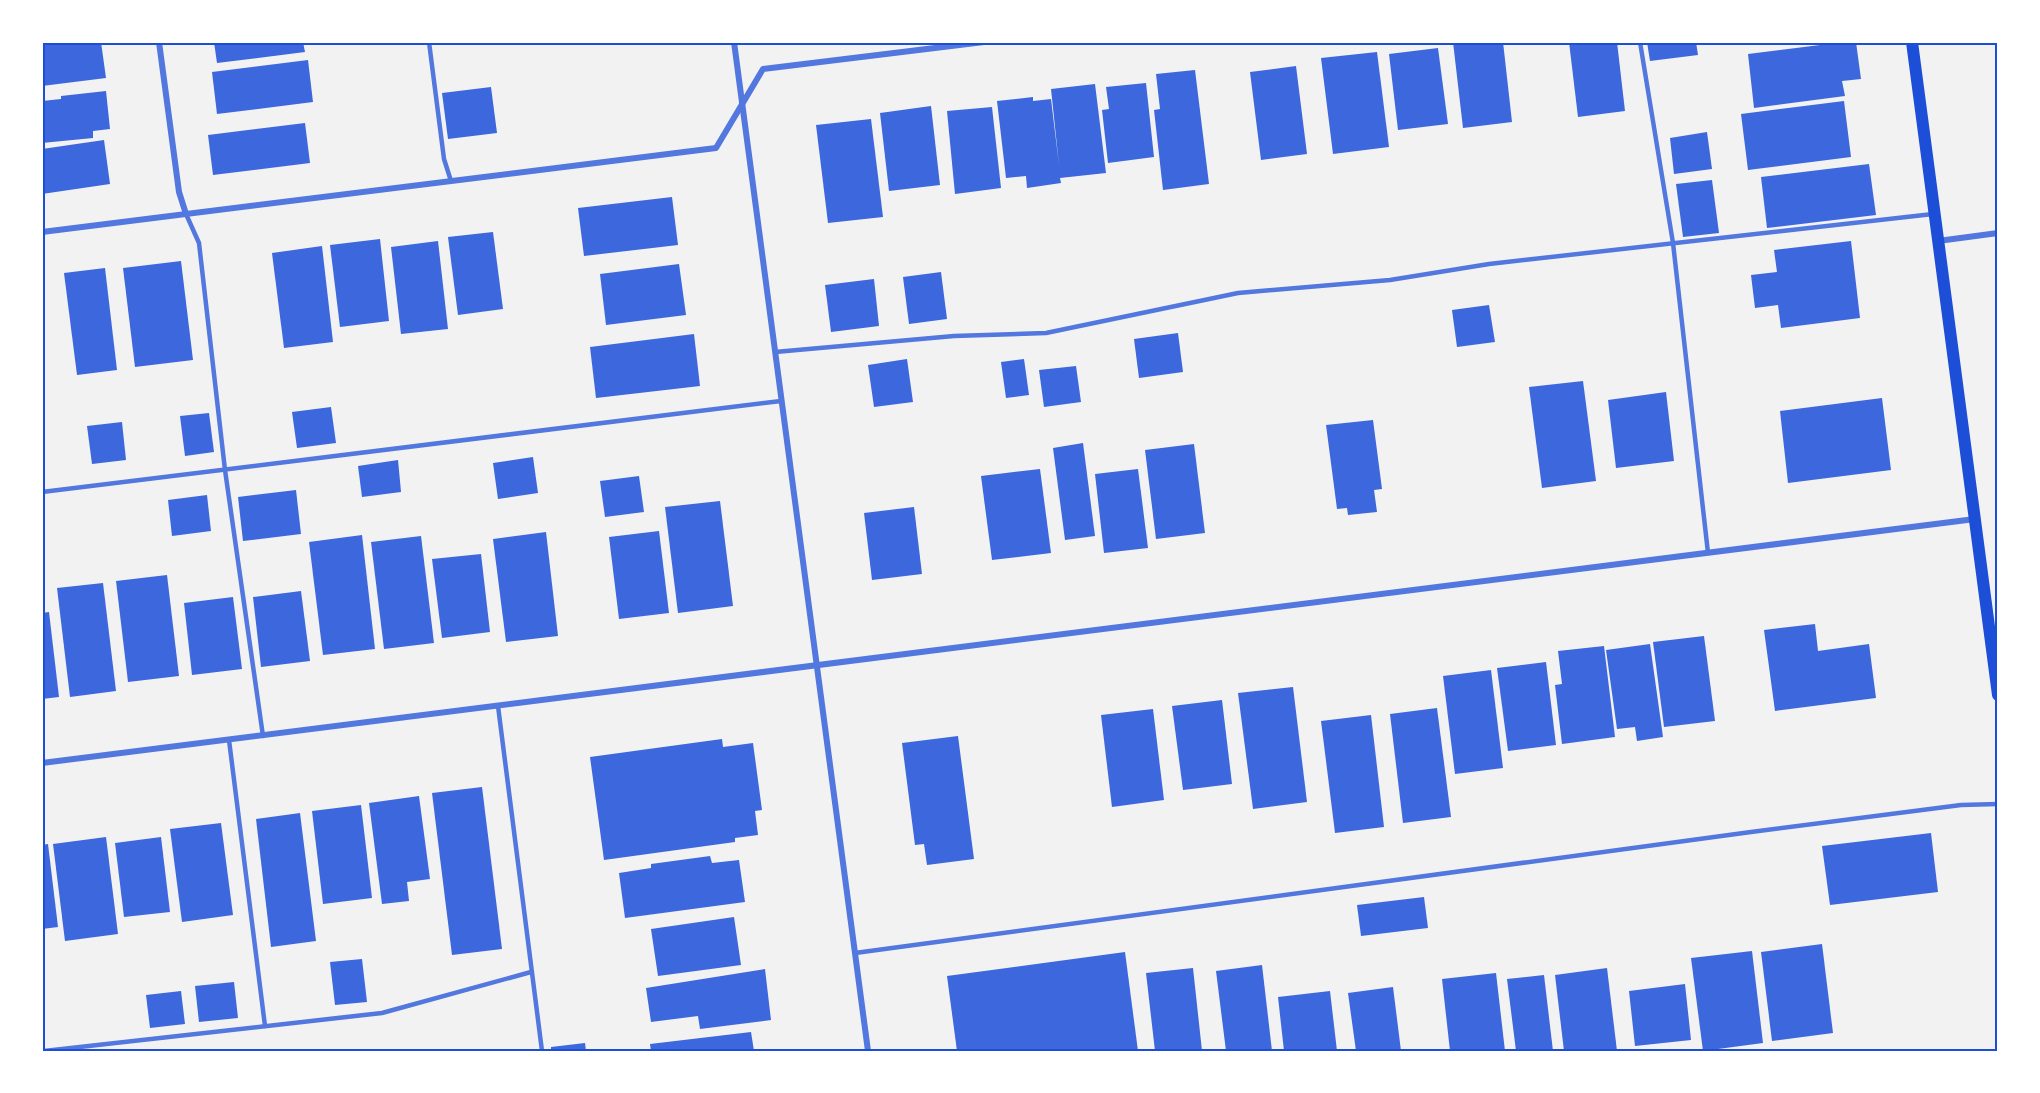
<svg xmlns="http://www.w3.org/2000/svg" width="2040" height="1093" font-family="Raleway,sans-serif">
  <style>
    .building { fill: #3d67dc }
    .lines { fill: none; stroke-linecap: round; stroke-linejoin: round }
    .service { stroke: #5277de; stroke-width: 4.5 }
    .minor { stroke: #5277de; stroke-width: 6 }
    .secondary { stroke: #1d4ed8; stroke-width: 12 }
    .neatline { fill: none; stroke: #1d4ed8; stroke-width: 2 }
  </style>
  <rect width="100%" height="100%" fill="#f2f2f2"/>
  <g class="building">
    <polygon points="58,42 101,42 106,78 42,86 42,44"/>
    <polygon points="214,42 303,42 305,52 217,63"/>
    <polygon points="1453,42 1503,42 1512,122 1463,128"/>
    <polygon points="1569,42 1617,42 1625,111 1578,117"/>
    <polygon points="1647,42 1696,42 1698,55 1650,61"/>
    <polygon points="1844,42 1856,42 1861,79 1842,81 1845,96 1754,108 1748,54"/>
    <polygon points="1438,48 1448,124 1398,130 1389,54"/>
    <polygon points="1377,52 1389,147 1333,154 1321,58"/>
    <polygon points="308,60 313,102 217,114 212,72"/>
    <polygon points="1296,66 1307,154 1261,160 1250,72"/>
    <polygon points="1195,70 1209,184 1163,190 1154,110 1160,109 1156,74"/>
    <polygon points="1146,83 1154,157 1108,163 1102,110 1109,109 1106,87"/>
    <polygon points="1095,84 1106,173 1060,178 1061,183 1027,188 1026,176 1006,178 997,101 1033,97 1033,101 1051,99 1059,165 1051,89"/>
    <polygon points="491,87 497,133 448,139 442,93"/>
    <polygon points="106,91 110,129 93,131 93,138 42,143 42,101 61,99 61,96"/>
    <polygon points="1844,101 1851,157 1748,170 1741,114"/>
    <polygon points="931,106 940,185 889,191 880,113"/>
    <polygon points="992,107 1001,188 955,194 947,111"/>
    <polygon points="871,119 883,217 828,223 816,125"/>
    <polygon points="305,123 310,163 213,175 208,135"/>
    <polygon points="1707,132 1712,169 1674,174 1670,138"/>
    <polygon points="104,140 110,184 42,194 42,149"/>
    <polygon points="1869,164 1876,215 1767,228 1761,177"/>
    <polygon points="1712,180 1719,233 1683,237 1676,184"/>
    <polygon points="672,197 678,245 584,256 578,208"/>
    <polygon points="493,232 503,309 458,315 448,237"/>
    <polygon points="380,239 389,321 340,327 330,245"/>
    <polygon points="438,241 448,329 401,334 391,247"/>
    <polygon points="1851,241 1860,318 1781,328 1778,305 1755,308 1751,275 1777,272 1774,250"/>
    <polygon points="322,246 333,342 284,348 272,253"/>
    <polygon points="181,261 193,360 135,367 123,268"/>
    <polygon points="679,264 686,315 606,325 600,274"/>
    <polygon points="105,268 117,370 77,375 64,273"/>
    <polygon points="941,272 947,319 909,324 903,277"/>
    <polygon points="874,279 879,326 831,332 825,285"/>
    <polygon points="1489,305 1495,342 1457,347 1452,310"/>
    <polygon points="1178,333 1183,372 1139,378 1134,339"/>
    <polygon points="694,334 700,386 596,398 590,347"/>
    <polygon points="907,359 913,402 874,407 868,365"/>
    <polygon points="1024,359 1029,395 1006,398 1001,362"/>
    <polygon points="1076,366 1081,402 1044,407 1039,370"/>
    <polygon points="1583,381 1596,481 1542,488 1529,387"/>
    <polygon points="1666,392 1674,461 1616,468 1608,400"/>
    <polygon points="1882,398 1891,470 1788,483 1780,411"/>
    <polygon points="331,407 336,443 297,448 292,412"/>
    <polygon points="209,413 214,452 185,456 180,416"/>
    <polygon points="1373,420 1382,489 1374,490 1377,512 1348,515 1347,508 1337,509 1326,425"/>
    <polygon points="122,422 126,460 92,464 87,426"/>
    <polygon points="1083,443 1095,536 1065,540 1053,448"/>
    <polygon points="1194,444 1205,533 1156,539 1145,450"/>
    <polygon points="533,457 538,493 498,499 493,463"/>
    <polygon points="398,460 401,492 362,497 358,466"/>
    <polygon points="1040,469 1051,553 992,560 981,476"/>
    <polygon points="1138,469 1148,548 1104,553 1095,474"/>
    <polygon points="639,476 644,512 605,517 600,481"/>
    <polygon points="296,490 301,534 243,541 238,497"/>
    <polygon points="207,495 211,531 172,536 168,500"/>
    <polygon points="720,501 733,606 678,613 665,507"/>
    <polygon points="914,507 922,574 872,580 864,513"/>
    <polygon points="659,531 669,613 619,619 609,537"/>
    <polygon points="546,532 558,636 506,642 493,539"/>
    <polygon points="362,535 375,649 323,655 309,542"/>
    <polygon points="421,536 434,643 384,649 371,542"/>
    <polygon points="481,554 490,632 442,638 432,559"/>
    <polygon points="167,575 179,676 128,682 116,581"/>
    <polygon points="103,583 116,691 70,697 57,588"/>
    <polygon points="301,591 310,661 261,667 253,597"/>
    <polygon points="233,597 242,669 192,675 184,603"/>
    <polygon points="49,612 59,697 42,699 42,613"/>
    <polygon points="1815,624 1818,651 1869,644 1876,698 1775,711 1764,630"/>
    <polygon points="1704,636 1715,721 1664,727 1653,642"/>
    <polygon points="1650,644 1663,737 1637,741 1635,727 1617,729 1606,650"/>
    <polygon points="1604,646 1615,737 1562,744 1555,685 1562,684 1558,651"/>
    <polygon points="1546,662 1556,745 1508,751 1497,668"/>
    <polygon points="1491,670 1503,768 1455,774 1443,676"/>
    <polygon points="1293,687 1307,802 1253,809 1238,693"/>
    <polygon points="1222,700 1232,784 1183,790 1172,706"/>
    <polygon points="1437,708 1451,817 1403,823 1390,714"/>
    <polygon points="1153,709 1164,800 1112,807 1101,715"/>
    <polygon points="1371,715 1384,827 1335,833 1321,721"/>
    <polygon points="958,736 974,859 927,865 924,844 915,845 902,743"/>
    <polygon points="722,739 723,747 753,743 762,810 755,811 758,835 735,838 735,842 604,860 590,757"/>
    <polygon points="482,787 502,949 452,955 432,793"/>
    <polygon points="419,796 430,879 407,882 409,901 382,904 369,803"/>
    <polygon points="361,805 372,898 323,904 312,811"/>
    <polygon points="300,813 316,941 271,947 256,819"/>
    <polygon points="221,823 233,915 182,922 170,829"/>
    <polygon points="1931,833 1938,892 1830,905 1822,846"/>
    <polygon points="106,837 118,934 65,941 53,844"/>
    <polygon points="161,837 170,912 124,917 115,843"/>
    <polygon points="48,844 58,927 42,929 42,845"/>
    <polygon points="710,856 712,863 739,860 745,902 625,918 619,873 651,868 651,864"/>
    <polygon points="1424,897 1428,928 1361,936 1357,905"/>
    <polygon points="734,917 741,965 658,976 651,929"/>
    <polygon points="1822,944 1833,1033 1772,1041 1761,952"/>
    <polygon points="1752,951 1763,1043 1703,1051 1691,958"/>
    <polygon points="1125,952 1138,1051 957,1051 947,976"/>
    <polygon points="362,959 367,1002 335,1005 330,962"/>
    <polygon points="1262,965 1272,1051 1226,1051 1216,971"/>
    <polygon points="1193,968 1202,1051 1155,1051 1146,973"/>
    <polygon points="1607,968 1617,1051 1564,1051 1555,975"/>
    <polygon points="765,969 771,1020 700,1029 698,1016 651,1022 646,988"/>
    <polygon points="1496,973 1505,1051 1450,1051 1442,979"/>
    <polygon points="1544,975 1553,1051 1516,1051 1507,979"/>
    <polygon points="234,982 238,1018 199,1022 195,986"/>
    <polygon points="1685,984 1691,1040 1635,1046 1629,991"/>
    <polygon points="1393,987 1401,1051 1356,1051 1348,993"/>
    <polygon points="181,991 185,1024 150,1028 146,995"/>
    <polygon points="1330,991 1337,1051 1284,1051 1278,997"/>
    <polygon points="751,1032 754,1051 651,1051 650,1044"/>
    <polygon points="585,1043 586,1051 551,1051 551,1047"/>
  </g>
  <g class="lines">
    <g class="service">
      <polyline points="429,42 444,159 451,181"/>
      <polyline points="1640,42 1673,243 1708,553"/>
      <polyline points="186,214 199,243 225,470 263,736"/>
      <polyline points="775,352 954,336 1046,333 1238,293 1390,280 1489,264 1933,214"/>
      <polyline points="42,492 781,401"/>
      <polyline points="498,706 542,1051"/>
      <polyline points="229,740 265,1026"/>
      <polyline points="855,953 1751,832 1961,805 1998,804"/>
      <polyline points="44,1051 382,1013 531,972"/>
    </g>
    <g class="minor">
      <polyline points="159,42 179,192 186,214"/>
      <polyline points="734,42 868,1051"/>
      <polyline points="42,232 716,148 763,69 984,42"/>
      <polyline points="1938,241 1998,233"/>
      <polyline points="42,763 1975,519"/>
    </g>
    <polyline class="secondary" points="1912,42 1998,695"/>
  </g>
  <rect width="2040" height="1093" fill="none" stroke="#ffffff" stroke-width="87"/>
  <rect x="44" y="44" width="1952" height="1006" class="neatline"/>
</svg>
